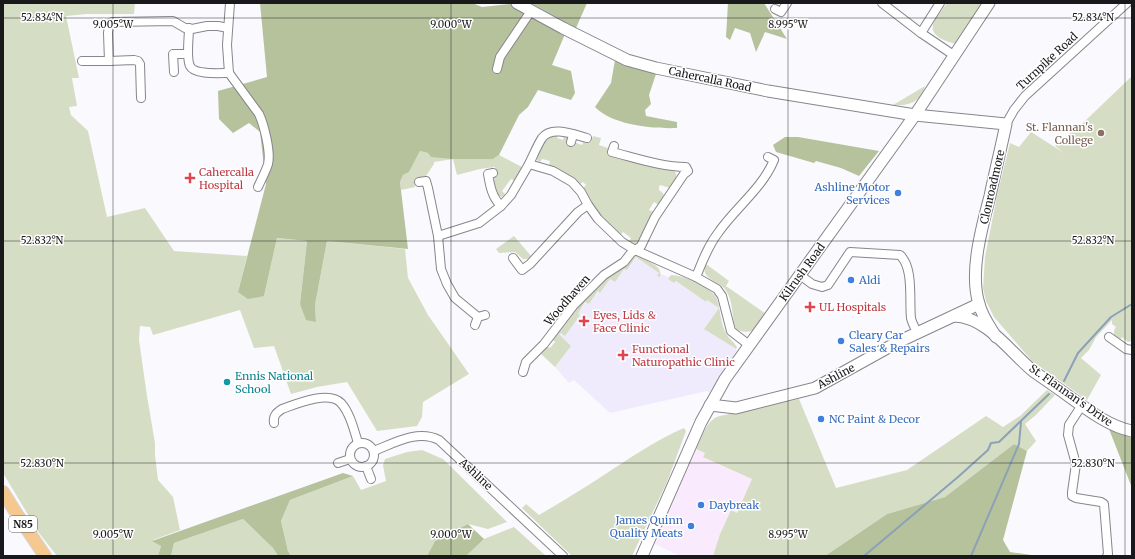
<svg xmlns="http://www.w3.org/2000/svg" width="1135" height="559" font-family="Merriweather,serif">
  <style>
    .commercial { fill: #f9eafd }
    .built { fill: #f0ebfc }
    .green { fill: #d5dec4 }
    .forest { fill: #b5c29c }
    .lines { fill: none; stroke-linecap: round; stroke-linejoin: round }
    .stream { stroke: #8ca1b7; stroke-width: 2 }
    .street-casing { stroke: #87858d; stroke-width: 10 }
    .secondary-casing { stroke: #87858d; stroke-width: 13 }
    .primary-casing { stroke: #d6d5d6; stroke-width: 14 }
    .street { stroke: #fff; stroke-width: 8 }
    .secondary { stroke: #fff; stroke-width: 11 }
    .primary { stroke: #f5c890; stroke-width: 12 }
    .ticks { fill: none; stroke: #19181b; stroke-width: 1; stroke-opacity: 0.45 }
    .education-dot { fill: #8d6e63; stroke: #fff; stroke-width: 1.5 }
    .health-dot { fill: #e0444e; stroke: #fff; stroke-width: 1.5 }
    .shop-dot { fill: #3f7fe0; stroke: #fff; stroke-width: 1.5 }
    .culture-dot { fill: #0f9aa8; stroke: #fff; stroke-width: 1.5 }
    .labels { text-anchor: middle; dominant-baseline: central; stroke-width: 3; stroke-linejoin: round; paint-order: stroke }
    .shield { fill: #fff; stroke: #5e5d5f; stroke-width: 1 }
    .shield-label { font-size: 10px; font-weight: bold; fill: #19181b }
    .street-label { font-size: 11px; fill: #19181b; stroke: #fff }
    .education-label { font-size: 11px; fill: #785e54; stroke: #fff; text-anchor: end }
    .health-label { font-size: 11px; fill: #be3a42; stroke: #fff; text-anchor: start }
    .shop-label { font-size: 11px; fill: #366cbe; stroke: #fff; text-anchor: start }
    .culture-label { font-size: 11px; fill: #0d838f; stroke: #fff; text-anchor: start }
    .ticks-label { font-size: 10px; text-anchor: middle; fill: #19181b; stroke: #fff; stroke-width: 3; stroke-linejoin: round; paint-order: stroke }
  </style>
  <rect width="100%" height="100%" fill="#faf9fe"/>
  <polygon class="commercial" points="696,449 705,453 703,457 752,479 737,513 731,510 720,534 713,556 680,556 655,544"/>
  <polygon class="built" points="637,257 659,273 675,280 706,302 707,300 719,308 704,329 737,350 709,393 707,391 610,413 574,380 569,383 555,367 571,346 559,334 576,313 578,314 586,302 589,304 599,291 601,292 610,279 615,282 624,269 627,270"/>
  <g class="green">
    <polygon points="3,3 135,3 134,14 86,14 66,16 79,78 72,78 77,106 69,107 71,115 88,131 107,217 145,208 174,251 247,256 238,292 264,296 277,238 307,241 300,304 316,322 315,305 327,241 405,249 408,278 428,315 469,374 423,402 422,417 417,426 377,431 347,382 317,387 291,394 274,346 254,348 240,310 153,335 150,327 140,326 139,340 147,396 155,443 155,455 158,480 173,497 180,530 153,540 161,546 158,556 57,556 39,533 3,473"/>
    <path d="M947,3H984L956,44C948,42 930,37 933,25C934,20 943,9 947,3Z"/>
    <path d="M1132,76V346L1131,341L1128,342L1122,337L1119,341C1114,336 1112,333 1116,327L1112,324V320L1096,337L1089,350L1081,358L1101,375L1087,400L1032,361L994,317L986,301L983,288L985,257L998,191L1010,143L1019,147L1031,132L1064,153L1055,146L1085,121Z"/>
    <path d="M925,86C920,103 908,106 893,105Z"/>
    <path d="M558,134L557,138L563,140L564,136H567L568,140L567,145L572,146L574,142L582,145L584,140L591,142L593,136L601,138L599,145L608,148L607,154L671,169C681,174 675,181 670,188L660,185L659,187V190L663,193L664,196L659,205L654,202L649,210L654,212L638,244L634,245L629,242L631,238L623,232L620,235L609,225L591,204L583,188L586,185L583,182L580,184L573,178L549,166L550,161L542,159L540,162L537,160C538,148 546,136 558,134Z"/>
    <polygon points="420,151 428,153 493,159 499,155 522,167 515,181 511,179 502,191 505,194 502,197 497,195 492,181 496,176 495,167 480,169 457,175 453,159 434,162 434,164 426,176 416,179 414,181 415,187 401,190 400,182 403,175 409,172"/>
    <polygon points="514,236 531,256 527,259 523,259 515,252 499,253 496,249"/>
    <path d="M635,255C644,260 664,265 660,277L657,276L659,273L636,257L627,270L624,269L615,282L610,279L600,293L598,291L589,304L585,302L578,314L580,315L565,336L561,333L559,334L571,346L555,367L540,353L546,346L550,348L555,342L552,339L593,289Z"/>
    <path d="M706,264L729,281L726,286L766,314C757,327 753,337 736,329C731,316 734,301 725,289C718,281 699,278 706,264Z"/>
    <path d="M671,275C683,275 712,287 717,299C721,311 720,324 727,335C730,340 734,342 737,347L736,349L704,329L719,308L707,300L706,302L676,281L674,283L668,279Z"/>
    <path d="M1047,390L1055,395L1036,415L1025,424L1036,441L1027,451L1014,444L945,497L887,514L825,556H713L720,534L731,510L737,513L752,479L703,457L705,453L696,449C703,435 707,416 725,415L799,399L836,488L907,470L986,416L1003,427L1020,416Z"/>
    <path d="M684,428L686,431L667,482L632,556H572L522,508L526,504L539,515C561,502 583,489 604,475C630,458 656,440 684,428Z"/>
    <polygon points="422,450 443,459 507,522 488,529 468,524 435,541 427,556 291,556 288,551 281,521 290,500 353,476 361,490 386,481 383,465 385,459 407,452"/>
    <polygon points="243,519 273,548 278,556 171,556 174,543"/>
    <polygon points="514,527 546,556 466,556 484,539"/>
  </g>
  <g class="forest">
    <polygon points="260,3 472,3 482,7 510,4 565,34 552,65 571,71 575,93 571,100 538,90 528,107 519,115 499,155 493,159 453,159 431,157 428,153 420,151 409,172 403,175 400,182 408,249 327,241 315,305 316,322 306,320 300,304 307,241 277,238 264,296 248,299 238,292 266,184 260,132 249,123 233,133 219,119 218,91 267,77"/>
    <polygon points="531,3 587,3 576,28"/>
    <polygon points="728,3 764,3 787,39 765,32 756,52 750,33 735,28 730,40 726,37"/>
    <path d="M615,60L656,74L649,95L651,104L645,110L646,116L677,122V128C653,129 612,125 595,107L611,83Z"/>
    <polygon points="785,137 798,137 879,151 859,176 841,168 816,161 814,163 776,152 773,145"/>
    <polygon points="1109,429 1132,438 1132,488"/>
    <polygon points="1014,444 1027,451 1003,540 1010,552 1038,556 825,556 887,514 945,497"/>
    <polygon points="343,473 353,476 290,500 281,521 288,551 291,556 278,556 273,548 243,519 174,543 171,556 158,556 161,546 152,541"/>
    <polygon points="468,524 484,539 466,556 427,556 435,541"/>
  </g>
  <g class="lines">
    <g class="stream">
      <polyline points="1064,381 1078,353 1111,317 1132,304"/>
      <polyline points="864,556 958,477 988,450 991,443 999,442 1049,394"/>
      <polyline points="971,556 1019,444 1021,422"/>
    </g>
    <defs>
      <g id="street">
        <path d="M230,3L227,45L229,73L259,114C264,125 271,152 268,164C266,171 261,180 258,187"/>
        <polyline points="882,3 921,33 955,56"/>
        <polyline points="775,9 781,12 787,3"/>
        <path d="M189,28C189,38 186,58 190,66C194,75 220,73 229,73"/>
        <polyline points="921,33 940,3"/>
        <polyline points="82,61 109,61 108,33 109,25 112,22 173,21 185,28 192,29 207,26 218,26 228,28"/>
        <polyline points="109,61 134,60 138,61 140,64 141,98"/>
        <polyline points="497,69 500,57 531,11"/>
        <polyline points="174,72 173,54 188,54"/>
        <polyline points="1006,124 1014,110 1025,96 1127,3"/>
        <polyline points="571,142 573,135"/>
        <path d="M529,164C533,156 537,146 542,138C552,125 575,135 587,138"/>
        <path d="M493,173L488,174C490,186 492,197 501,206"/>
        <polyline points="419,182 426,181 428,188 438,236 441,269 447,284 455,298 478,317"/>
        <polyline points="438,236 479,223 501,206 511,195 529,164 553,171 572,182 581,192 588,205 598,219 622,242 635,250 696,277 717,289 722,296 731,331 749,345"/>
        <polyline points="513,258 522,270 530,264 578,212 588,205"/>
        <path d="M800,275L812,284L822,287L828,285L850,252L900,255C914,268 909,300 911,318C912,323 915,328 917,332"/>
        <path d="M696,277C702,262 708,246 718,233C735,208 762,189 774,160L768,157"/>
        <polyline points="475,325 478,317 485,315"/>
        <polyline points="1109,337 1126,349 1132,350"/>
        <path d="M523,372L526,362L544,344L573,306L604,275L624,262L631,253L641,246L655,217L684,174L688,171L686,167C662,167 636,158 612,152L614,146"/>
        <polyline points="1082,405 1069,425 1068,435 1076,464 1072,492 1072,496 1076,498 1101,502 1104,504 1108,554 1107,556"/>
        <path d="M274,423C273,416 276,413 282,409C296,404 329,390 341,403C350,413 354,430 358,443"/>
        <circle cx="362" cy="455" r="12"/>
        <path d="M374,451C394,443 418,429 439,440L563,556"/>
        <polyline points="338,463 350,459"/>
        <polyline points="366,466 371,479"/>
      </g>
      <g id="secondary">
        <path d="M517,3L563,28L627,60L656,68L768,91L915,115L1006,124C1001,148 995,172 990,196C982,227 969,272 979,304C982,316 990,327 996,337"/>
        <path d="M954,316C987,317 1010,352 1033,371C1043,378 1053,385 1063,392C1084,407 1107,426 1132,431"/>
        <polyline points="710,405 736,408 815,388 898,342 979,304"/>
        <polyline points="642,556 701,422 725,379 915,115 989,3"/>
      </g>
      <polyline id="primary" points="3,492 18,516 45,556"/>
    </defs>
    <use href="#street" class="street-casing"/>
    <use href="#secondary" class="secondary-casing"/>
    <use href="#primary" class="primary-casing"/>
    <use href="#street" class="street"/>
    <use href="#secondary" class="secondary"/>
    <use href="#primary" class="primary"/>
  </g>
  <path class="ticks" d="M113,3V556M451,3V556M788,3V556M1125,3V556M3,18H1132M3,241H1132M3,463H1132"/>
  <circle class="education-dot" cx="1101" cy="133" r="4"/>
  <g class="health-dot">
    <path d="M188 172h4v4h4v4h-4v4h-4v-4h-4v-4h4z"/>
    <path d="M808 301h4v4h4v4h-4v4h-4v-4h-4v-4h4z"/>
    <path d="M582 315h4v4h4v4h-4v4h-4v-4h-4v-4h4z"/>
    <path d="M621 349h4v4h4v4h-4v4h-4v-4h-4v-4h4z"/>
  </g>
  <g class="shop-dot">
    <circle cx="898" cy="193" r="4"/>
    <circle cx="851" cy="280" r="4"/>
    <circle cx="841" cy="341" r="4"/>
    <circle cx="821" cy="419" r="4"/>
    <circle cx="701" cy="505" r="4"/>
    <circle cx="691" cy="526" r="4"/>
  </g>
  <circle class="culture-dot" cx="227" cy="382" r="4"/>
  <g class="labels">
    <rect class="shield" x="9" y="516" width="28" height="16" rx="3"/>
    <g class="shield-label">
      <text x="23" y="524">N85</text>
    </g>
    <g class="street-label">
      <text transform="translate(1047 61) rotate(-43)">Turnpike Road</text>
      <text transform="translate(710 79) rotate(12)">Cahercalla Road</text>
      <text transform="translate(992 187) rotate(-77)">Clonroadmore</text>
      <text transform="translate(802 272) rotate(-54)">Kilrush Road</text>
      <text transform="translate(567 300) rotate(-49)">Woodhaven</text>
      <text transform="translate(836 376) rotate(-28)">Ashline</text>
      <text transform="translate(1071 395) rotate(35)">St. Flannan's Drive</text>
      <text transform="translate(476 474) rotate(43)">Ashline</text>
    </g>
    <g class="education-label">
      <text x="1093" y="127">St. Flannan's<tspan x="1093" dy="13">College</tspan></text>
    </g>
    <g class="health-label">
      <text x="199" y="172">Cahercalla<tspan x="199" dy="13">Hospital</tspan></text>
      <text x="819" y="307">UL Hospitals</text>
      <text x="593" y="315">Eyes, Lids &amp;<tspan x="593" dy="13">Face Clinic</tspan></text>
      <text x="632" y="349">Functional<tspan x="632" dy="13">Naturopathic Clinic</tspan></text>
    </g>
    <g class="shop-label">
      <text x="890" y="187" text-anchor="end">Ashline Motor<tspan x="890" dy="13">Services</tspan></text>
      <text x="859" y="280">Aldi</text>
      <text x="849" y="335">Cleary Car<tspan x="849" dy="13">Sales &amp; Repairs</tspan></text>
      <text x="829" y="419">NC Paint &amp; Decor</text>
      <text x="709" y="505">Daybreak</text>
      <text x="683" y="520" text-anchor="end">James Quinn<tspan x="683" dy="13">Quality Meats</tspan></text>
    </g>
    <g class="culture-label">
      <text x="235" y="376">Ennis National<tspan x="235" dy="13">School</tspan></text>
    </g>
  </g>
  <g class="ticks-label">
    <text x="42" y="21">52.834°N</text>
    <text x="1093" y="21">52.834°N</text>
    <text x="113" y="28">9.005°W</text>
    <text x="451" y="28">9.000°W</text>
    <text x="788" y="28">8.995°W</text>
    <text x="42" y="244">52.832°N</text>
    <text x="1093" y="244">52.832°N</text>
    <text x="42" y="467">52.830°N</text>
    <text x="1093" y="467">52.830°N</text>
    <text x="113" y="538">9.005°W</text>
    <text x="451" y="538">9.000°W</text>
    <text x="788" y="538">8.995°W</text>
  </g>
  <rect width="1135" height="559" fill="none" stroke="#19181b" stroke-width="8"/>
</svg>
